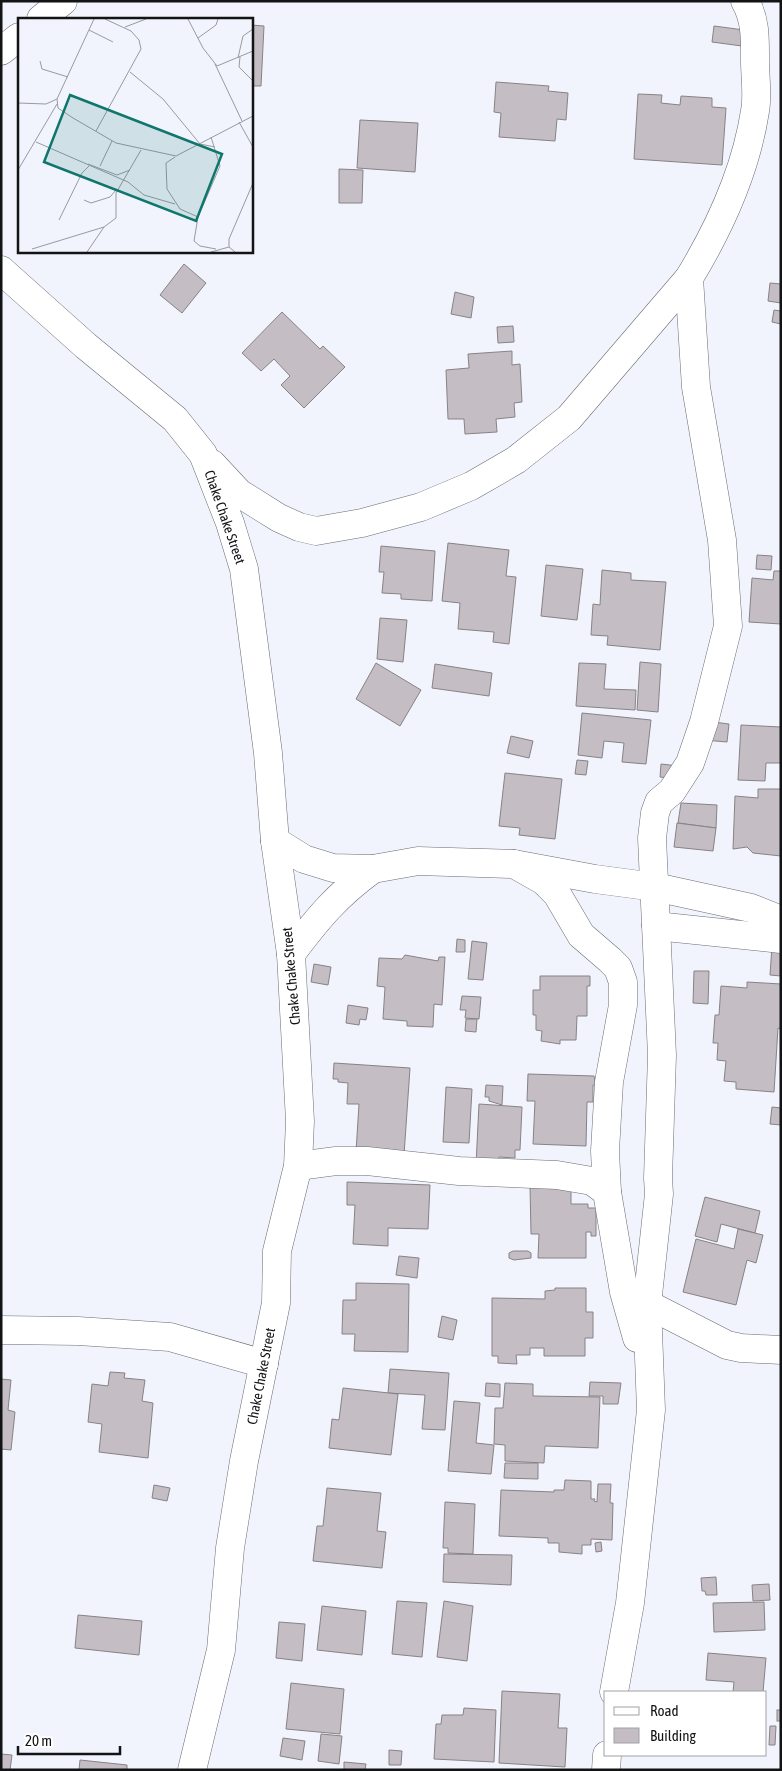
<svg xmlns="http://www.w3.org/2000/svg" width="782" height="1771" font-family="'Asap Condensed',sans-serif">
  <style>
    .building { fill: #c4bec4; stroke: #878287 }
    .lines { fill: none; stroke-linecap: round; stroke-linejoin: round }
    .minor-casing { stroke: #696c73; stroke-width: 29 }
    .minor { stroke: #fff; stroke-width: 28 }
    .labels { text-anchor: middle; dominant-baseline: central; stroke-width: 4; stroke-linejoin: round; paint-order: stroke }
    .street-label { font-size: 14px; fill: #121315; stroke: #fff }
    .inset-road { fill: none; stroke: #989aa0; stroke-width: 1 }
    .view { fill: #0f766e; fill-opacity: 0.15; stroke: #0f766e; stroke-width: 2.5 }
    .inset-edge { fill: none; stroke: #121315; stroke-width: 2.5 }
  </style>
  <rect width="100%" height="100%" fill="#f1f4fc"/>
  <g class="building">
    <polygon points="251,25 264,26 261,86 251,86"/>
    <polygon points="714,26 744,30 742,46 712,42"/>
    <polygon points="496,82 549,86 548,91 568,93 566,120 557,119 555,141 499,137 501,113 494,112"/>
    <polygon points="638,94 662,95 661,103 680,105 681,96 712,98 712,107 726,108 722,165 634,159"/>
    <polygon points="360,120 418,123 415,172 357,168"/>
    <polygon points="339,169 363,170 362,203 339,203"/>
    <polygon points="184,264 206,283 182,313 160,295"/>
    <polygon points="770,283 781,284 781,303 768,301"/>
    <polygon points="455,292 474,297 471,318 451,314"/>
    <polygon points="774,310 781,311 781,324 772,322"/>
    <polygon points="282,312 320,349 323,346 345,367 304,408 281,385 290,376 274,359 261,371 242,353"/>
    <polygon points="513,326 514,342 498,343 497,327"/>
    <polygon points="512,351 512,365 520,364 522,402 514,403 515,417 496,419 497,432 465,434 464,419 448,419 446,370 469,368 468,354"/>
    <polygon points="448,543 509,550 506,576 516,577 509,644 493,642 494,632 458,629 460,603 442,601"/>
    <polygon points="381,546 435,551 432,601 401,599 401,594 382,593 384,572 379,572"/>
    <polygon points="757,555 772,556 771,570 756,569"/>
    <polygon points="546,565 583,569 577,620 541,616"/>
    <polygon points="602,570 631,573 631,580 666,582 660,650 607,645 608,636 591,635 593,604 600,605"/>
    <polygon points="774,571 781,571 781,624 749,622 752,578 773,580"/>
    <polygon points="380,618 407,620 403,662 377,659"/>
    <polygon points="640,662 661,664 658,712 637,710"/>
    <polygon points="376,663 421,690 400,726 356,699"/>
    <polygon points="579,663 606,664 604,689 636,690 635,710 576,706"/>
    <polygon points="435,664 492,673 489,696 432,688"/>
    <polygon points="582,713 651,720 646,764 622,762 624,743 604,741 602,758 578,755"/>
    <polygon points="706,721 729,724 727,742 704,740"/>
    <polygon points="741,725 781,727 781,763 766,763 765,781 738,780"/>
    <polygon points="511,736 533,741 529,758 507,753"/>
    <polygon points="577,760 588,761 586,775 575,774"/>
    <polygon points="661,764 679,766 677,779 660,777"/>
    <polygon points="505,773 562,779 555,839 519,835 520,828 499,826"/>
    <polygon points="758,789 781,789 781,856 753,853 747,847 733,849 735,796 758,798"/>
    <polygon points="681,803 717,805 716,828 678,823"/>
    <polygon points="677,823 716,828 713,851 674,847"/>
    <polygon points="457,939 465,940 465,952 456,952"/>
    <polygon points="472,941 487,943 483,980 468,979"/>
    <polygon points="772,946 781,947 781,976 770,975"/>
    <polygon points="405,955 438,961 439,957 445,957 442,1005 434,1004 433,1027 407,1026 407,1021 383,1019 385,987 377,986 379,958 402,959"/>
    <polygon points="314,964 331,967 328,985 311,982"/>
    <polygon points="694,971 709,971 708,1004 693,1003"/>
    <polygon points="540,976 590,976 590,986 587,986 587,1016 577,1016 576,1040 560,1040 560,1044 541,1041 542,1031 536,1030 536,1015 533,1015 533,990 540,990"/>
    <polygon points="747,982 781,984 781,1029 778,1028 774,1092 736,1089 736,1082 724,1081 726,1061 717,1060 718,1043 713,1043 715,1015 719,1015 721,986 747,988"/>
    <polygon points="462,996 481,997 479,1019 465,1018 466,1010 460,1010"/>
    <polygon points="348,1005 368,1008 366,1020 360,1019 359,1025 346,1023"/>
    <polygon points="466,1019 477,1019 476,1032 465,1031"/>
    <polygon points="334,1063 410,1068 404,1155 356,1152 359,1104 347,1104 348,1083 338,1082 338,1079 333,1079"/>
    <polygon points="528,1074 594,1076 596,1085 593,1085 593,1102 587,1102 586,1146 533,1144 535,1101 527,1101"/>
    <polygon points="486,1085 503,1086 502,1105 489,1101 489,1097 485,1097"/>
    <polygon points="446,1087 472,1089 469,1143 443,1142"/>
    <polygon points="479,1104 522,1107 520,1150 515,1150 515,1158 499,1157 498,1167 476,1165"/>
    <polygon points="772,1107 781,1108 781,1125 770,1124"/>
    <polygon points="347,1182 430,1185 428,1229 388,1228 388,1246 353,1244 355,1205 347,1205"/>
    <polygon points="530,1186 571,1186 571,1204 588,1204 588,1208 596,1208 596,1236 591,1236 591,1232 586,1232 586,1258 538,1258 539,1234 531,1234"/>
    <polygon points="705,1197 760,1211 755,1233 721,1224 717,1242 695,1236"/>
    <polygon points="738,1229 763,1235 756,1263 747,1260 736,1305 683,1292 696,1239 734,1249"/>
    <polygon points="513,1251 528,1251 531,1253 531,1258 514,1260 509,1258 509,1253"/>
    <polygon points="399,1256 419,1258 417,1278 396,1275"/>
    <polygon points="356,1283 409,1284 408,1352 354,1351 355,1334 342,1334 343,1300 356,1300"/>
    <polygon points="555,1288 586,1288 586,1312 593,1312 593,1338 585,1338 585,1356 544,1356 544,1348 530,1348 530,1355 516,1355 517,1364 498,1363 498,1356 492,1356 492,1298 545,1299 545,1291 555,1290"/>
    <polygon points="442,1316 457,1320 453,1340 438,1337"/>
    <polygon points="390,1369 449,1373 445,1430 422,1429 425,1395 388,1393"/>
    <polygon points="110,1372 125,1373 124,1378 145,1380 142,1401 153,1403 148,1458 99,1452 102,1424 88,1422 92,1384 108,1386"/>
    <polygon points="1,1379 11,1380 8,1410 15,1412 11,1450 1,1449"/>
    <polygon points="590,1382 621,1383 618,1404 603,1404 603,1396 589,1396"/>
    <polygon points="486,1383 500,1384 500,1397 485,1396"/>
    <polygon points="505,1383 533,1384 533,1396 600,1397 598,1448 545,1446 544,1463 505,1461 505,1445 494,1444 495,1408 503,1408"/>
    <polygon points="343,1388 398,1394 391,1455 329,1448 332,1419 339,1420"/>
    <polygon points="454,1401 480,1403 476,1443 494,1445 491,1474 448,1471"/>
    <polygon points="505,1463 538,1463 538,1479 504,1478"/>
    <polygon points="565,1480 591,1481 591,1499 595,1499 594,1501 597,1502 598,1484 611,1484 610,1503 613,1503 612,1540 591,1539 591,1545 582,1545 582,1554 559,1552 559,1543 548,1543 548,1538 499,1536 501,1490 554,1492 554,1490 564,1490"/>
    <polygon points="154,1485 170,1488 167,1501 152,1498"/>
    <polygon points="327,1488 381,1493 377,1531 386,1532 382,1568 313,1561 317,1526 323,1526"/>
    <polygon points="445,1502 475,1504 473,1554 448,1553 448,1548 443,1548"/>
    <polygon points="601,1542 602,1551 596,1552 595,1543"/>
    <polygon points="444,1554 512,1555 511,1585 443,1582"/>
    <polygon points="716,1577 717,1595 706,1595 705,1591 702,1591 701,1578"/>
    <polygon points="769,1584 770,1600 753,1601 752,1585"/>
    <polygon points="397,1601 427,1603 422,1657 392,1654"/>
    <polygon points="444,1601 473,1606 467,1661 437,1657"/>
    <polygon points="764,1602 765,1630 714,1632 713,1603"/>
    <polygon points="322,1606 366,1611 362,1655 317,1650"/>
    <polygon points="78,1615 142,1621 139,1655 75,1648"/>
    <polygon points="279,1622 305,1624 302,1661 276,1658"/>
    <polygon points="708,1653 766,1658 763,1692 733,1692 734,1682 706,1680"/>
    <polygon points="291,1683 344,1689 340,1734 286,1729"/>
    <polygon points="502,1691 560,1694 558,1728 567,1728 565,1767 499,1763"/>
    <polygon points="464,1708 496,1710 494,1762 434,1759 436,1724 441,1724 442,1715 463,1715"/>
    <rect x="777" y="1710" width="4" height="11"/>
    <polygon points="770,1726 776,1726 775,1745 769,1745"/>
    <polygon points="321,1734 342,1736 339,1764 318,1761"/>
    <polygon points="283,1738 305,1741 302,1760 280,1756"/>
    <polygon points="389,1750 402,1751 401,1765 389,1765"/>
    <polygon points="1,1754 12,1755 10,1770 1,1770"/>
    <polygon points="80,1760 127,1765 127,1770 79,1770"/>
    <polygon points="344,1762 366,1764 365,1770 344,1770"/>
  </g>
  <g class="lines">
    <defs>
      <g id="minor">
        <polyline points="41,19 63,1"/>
        <polyline points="1,51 19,37"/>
        <polyline points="1,270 86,346 175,419 203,454 230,523 244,569 268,753 275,841 291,954 300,1121 298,1166 277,1251 276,1303 244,1461 230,1548 221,1650 192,1770"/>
        <path d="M212,464L239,493L279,518L299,527L316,531L362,523L421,507L471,486L516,460L569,418L689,278C720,227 746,170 755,111C758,95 755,77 755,61C755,40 756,20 745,1"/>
        <polyline points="275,841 304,859 333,868 373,869 418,861 514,864 595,879 655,887 751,908 781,920"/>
        <polyline points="514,864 544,881 557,894 581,935 610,960 618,968 623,982 623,1005 609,1082 605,1151 607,1192 624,1292 637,1338"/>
        <polyline points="656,926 781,939"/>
        <path d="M291,954C318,918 336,896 373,869"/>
        <polyline points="298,1166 336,1161 367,1161 459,1171 557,1175 592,1181 607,1192"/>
        <polyline points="647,1304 727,1345 741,1348 781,1350"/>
        <polyline points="1,1330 78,1331 170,1337 264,1364"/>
        <polyline points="614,1692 630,1603 651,1410 647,1304 659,1194 658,1178 662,1055 652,838 655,813 659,802 672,791 690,763 704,722 728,626 722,540 696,387 689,278"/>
        <polyline points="606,1770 607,1755"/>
      </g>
    </defs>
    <use href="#minor" class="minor-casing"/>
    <use href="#minor" class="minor"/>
  </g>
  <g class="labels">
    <g class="street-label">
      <text transform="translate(225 517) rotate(71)">Chake Chake Street</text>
      <text transform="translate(291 976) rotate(-95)">Chake Chake Street</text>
      <text transform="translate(261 1376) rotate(-79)">Chake Chake Street</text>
    </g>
  </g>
  <g transform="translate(18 18)">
    <rect width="235" height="235" fill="#f1f4fc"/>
    <path class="inset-road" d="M76,1L39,81L40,90L55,100L98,125L158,138L235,98M170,1L185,30L199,48L235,33M107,9L128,1M71,12L95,24M180,20L198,7L200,1M222,39L221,49L235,63M220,40L225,18L235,11M22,43L24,51L50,59M197,46L224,103M112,54L145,81L182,126L197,129M0,85L28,86L39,81M221,104L235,129M78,113L123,31L121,22L113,13L87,1M193,119L202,148L180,199L176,223L182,228L198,231M18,124L110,164L126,177L157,186M157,139L148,145L149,171L162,191L180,199M70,146L99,157L112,152M82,148L94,123M0,152L39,86M66,182L73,185L92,179L98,172M41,202L64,155L71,148M14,231L86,209M69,234L86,209L98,200V175L123,132M193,234L211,229M217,234L211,229V221L235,165"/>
    <path class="view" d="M52,77L204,136L178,203L26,144Z"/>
    <rect width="235" height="235" class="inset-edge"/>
  </g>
  <rect width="782" height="1771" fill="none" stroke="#121315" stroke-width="5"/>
  <rect x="604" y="1691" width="162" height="65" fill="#ffffff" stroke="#a0a1a1"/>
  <rect x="614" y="1707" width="25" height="8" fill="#ffffff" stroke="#a0a1a1"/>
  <text x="650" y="1716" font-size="15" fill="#121315">Road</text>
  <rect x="614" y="1728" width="25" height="15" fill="#c4bec4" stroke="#a0a1a1"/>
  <text x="650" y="1741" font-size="15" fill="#121315">Building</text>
  <path d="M18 1746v8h102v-8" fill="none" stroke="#121315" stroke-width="2.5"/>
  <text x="25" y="1746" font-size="15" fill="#121315" stroke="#ffffff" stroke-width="4" paint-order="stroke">20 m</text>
</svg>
